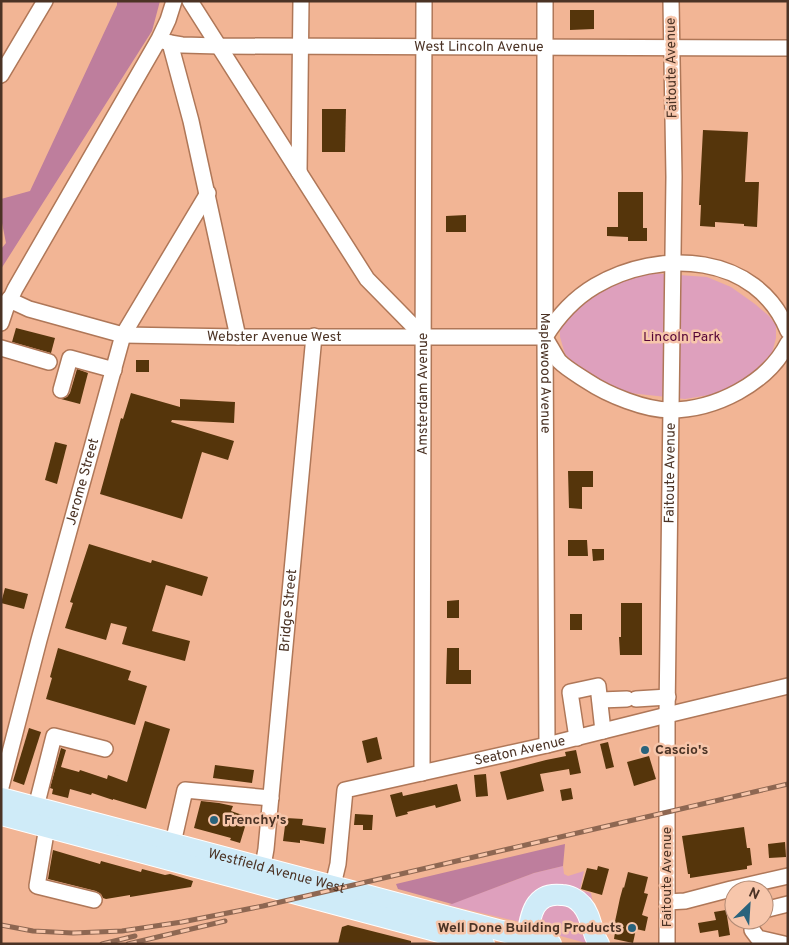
<svg xmlns="http://www.w3.org/2000/svg" width="789" height="945" font-family="Overpass,sans-serif">
  <style>
    .green { fill: #dea0bd }
    .forest { fill: #be7e9d }
    .building { fill: #55350b }
    .lines { fill: none; stroke-linecap: round; stroke-linejoin: round }
    .minor-casing { stroke: #af7758; stroke-width: 18 }
    .major-casing { stroke: #fff; stroke-width: 22 }
    .minor { stroke: #fff; stroke-width: 15 }
    .major { stroke: #cfebf8; stroke-width: 20 }
    .rail-casing { stroke: #8e6752; stroke-width: 5 }
    .rail { stroke: #f7c6ab; stroke-width: 3; stroke-dasharray: 9; stroke-linecap: butt }
    .poi-dot { fill: #29637c; stroke: #f7c6ab; stroke-width: 2 }
    .labels { text-anchor: middle; dominant-baseline: central; stroke-width: 5; stroke-linejoin: round; paint-order: stroke }
    .street-label { font-size: 14px; fill: #4b3325; stroke: #f7c6ab }
    .park-label { font-size: 14px; fill: #550536; stroke: #f7c6ab }
    .poi-label { font-size: 14px; font-weight: bold; fill: #4b3325; stroke: #f7c6ab; text-anchor: start }
  </style>
  <rect width="100%" height="100%" fill="#f2b595"/>
  <g class="green">
    <polygon points="651,273 707,277 731,287 755,304 769,316 776,325 776,338 772,353 750,376 721,393 685,399 620,392 580,370 565,354 560,337 560,328 576,302 627,278"/>
    <polygon points="563,866 564,874 568,876 584,871 580,890 591,893 594,909 572,889 520,922 448,905 534,873"/>
    <polygon points="557,901 577,910 589,942 586,943 535,929 538,913"/>
  </g>
  <g class="forest">
    <polygon points="117,1 160,1 152,31 1,269 1,249 6,243 1,218 1,199 30,191 117,5"/>
    <polygon points="565,844 563,866 534,873 452,904 398,889 396,884"/>
  </g>
  <g class="building">
    <polygon points="570,10 594,10 594,29 570,30"/>
    <polygon points="322,109 346,109 345,152 322,152"/>
    <polygon points="703,130 748,132 745,182 759,182 757,227 744,226 744,224 715,222 715,227 700,226 701,205 699,205"/>
    <polygon points="618,192 643,192 643,228 647,228 647,241 628,241 628,237 607,236 607,227 618,227"/>
    <polygon points="466,215 466,232 446,232 446,216"/>
    <polygon points="16,328 55,338 51,353 12,342"/>
    <rect x="136" y="360" width="13" height="12"/>
    <polygon points="77,369 88,373 80,404 61,399 67,397 70,393"/>
    <polygon points="131,393 180,407 180,399 235,402 234,423 172,420 171,422 234,441 228,460 202,452 182,519 100,494 121,418 123,419"/>
    <polygon points="55,442 67,445 57,484 45,480"/>
    <polygon points="568,471 593,471 593,487 582,487 582,509 569,508"/>
    <polygon points="568,540 587,540 588,556 568,556"/>
    <polygon points="89,544 151,563 152,560 208,577 202,596 166,585 152,631 190,641 185,661 122,644 127,627 111,623 106,640 65,628 73,603 70,602"/>
    <polygon points="592,549 604,549 604,560 593,561"/>
    <polygon points="5,588 28,594 24,609 1,603"/>
    <polygon points="459,600 459,618 447,618 447,601"/>
    <polygon points="621,603 642,603 642,655 620,655 619,637 621,637"/>
    <rect x="570" y="614" width="12" height="16"/>
    <polygon points="58,648 131,671 128,680 147,686 135,725 46,699 52,678 50,677"/>
    <polygon points="447,648 459,648 459,670 471,670 471,684 446,684"/>
    <polygon points="145,721 170,729 146,809 113,799 113,800 92,793 91,795 70,789 68,798 52,794 53,789 50,788 61,748 66,750 61,767 79,772 80,770 107,779 108,775 127,782"/>
    <polygon points="29,728 41,732 24,785 13,781"/>
    <polygon points="377,737 382,759 367,763 362,741"/>
    <polygon points="608,742 614,767 606,769 600,744"/>
    <polygon points="576,750 581,773 570,775 569,769 540,774 544,791 507,800 500,772 546,760 566,756 565,752"/>
    <polygon points="649,756 656,779 634,786 627,762"/>
    <polygon points="215,765 254,770 252,783 213,778"/>
    <polygon points="486,774 488,796 476,797 474,775"/>
    <polygon points="457,784 461,801 436,808 435,805 407,812 408,814 396,817 390,795 402,792 403,796"/>
    <polygon points="571,788 573,799 562,801 560,790"/>
    <polygon points="201,801 219,803 233,806 231,811 248,817 240,843 230,840 231,838 194,828"/>
    <polygon points="355,814 373,815 372,830 363,830 363,825 354,825"/>
    <polygon points="286,818 303,819 302,825 326,828 324,844 300,840 300,843 283,841"/>
    <polygon points="744,827 747,848 750,848 752,865 747,866 747,869 740,870 690,878 690,874 688,874 682,836"/>
    <polygon points="785,842 786,857 769,858 768,844"/>
    <polygon points="53,850 100,864 101,861 141,872 142,869 165,875 170,874 193,881 191,887 130,897 130,895 106,899 103,898 101,894 96,891 48,879"/>
    <polygon points="598,866 609,869 602,895 581,889 587,868 597,870"/>
    <polygon points="628,872 648,877 644,893 648,894 642,915 648,917 645,931 636,929 633,943 614,939 615,932 613,931 620,898 623,887 624,888"/>
    <polygon points="726,910 730,935 719,937 718,930 700,933 698,923 716,920 714,912"/>
    <polygon points="348,925 411,941 411,944 338,944 342,927"/>
  </g>
  <g class="lines">
    <defs>
      <g id="minor">
        <polyline points="190,1 367,279 423,336"/>
        <path id="s1" d="M545,1V337L547,745"/>
        <polyline points="163,41 170,43 191,121 238,337"/>
        <path id="s2" d="M170,43L182,45L219,46L788,48"/>
        <polyline points="1,75 45,1"/>
        <polyline points="299,172 301,1"/>
        <path id="s3" d="M9,299L16,303L29,309L123,335L238,337H545"/>
        <polyline points="1,323 6,308 15,289 159,39 168,20 174,1"/>
        <path d="M545,337C558,316 573,299 595,286C659,248 757,253 788,331"/>
        <path d="M545,338C550,345 554,354 559,361C567,369 578,375 587,381C608,395 645,410 670,410C715,410 767,384 788,343"/>
        <polyline points="1,348 49,362"/>
        <polyline points="61,390 70,358 114,370"/>
        <polyline points="636,699 668,697"/>
        <polyline points="600,700 627,699"/>
        <polyline points="577,738 570,692 598,686 603,731"/>
        <path id="s4" d="M422,773L424,1"/>
        <path id="s5" d="M1,787L39,640L123,335L208,193"/>
        <polyline points="36,807 54,736 105,749"/>
        <polyline points="47,827 37,886 94,900"/>
        <polyline points="173,843 185,790 271,798"/>
        <path id="s6" d="M261,877L266,849L314,336"/>
        <path id="s7" d="M333,885L338,864L345,790L547,745L667,715L788,686"/>
        <polyline points="667,902 685,901 731,889 788,876"/>
        <polyline points="764,910 788,904"/>
        <polyline points="752,920 752,930 758,938 784,944"/>
        <path id="s8" d="M667,944V715L674,177L671,1"/>
      </g>
      <g id="major">
        <path id="s9" d="M1,798L551,944"/>
        <polyline points="1,815 484,944"/>
        <path d="M526,944C530,922 530,891 562,895C569,895 577,899 582,905C592,916 591,932 599,944"/>
      </g>
    </defs>
    <use href="#minor" class="minor-casing"/>
    <use href="#major" class="major-casing"/>
    <use href="#minor" class="minor"/>
    <use href="#major" class="major"/>
    <defs>
      <g id="rail">
        <polyline points="1,925 33,931 73,933 122,931 182,922 263,906 788,784"/>
        <polyline points="102,944 135,936"/>
        <polyline points="128,944 225,921"/>
      </g>
    </defs>
    <use href="#rail" class="rail-casing"/>
    <use href="#rail" class="rail"/>
  </g>
  <g class="poi-dot">
    <circle cx="645" cy="750" r="5"/>
    <circle cx="214" cy="820" r="5"/>
    <circle cx="632" cy="928" r="5"/>
  </g>
  <g class="labels">
    <g class="street-label">
      <text stroke="none"><textPath href="#s2" startOffset="309">West Lincoln Avenue</textPath></text>
      <text transform="translate(672 68) rotate(-91)">Faitoute Avenue</text>
      <text stroke="none"><textPath href="#s3" startOffset="271">Webster Avenue West</textPath></text>
      <text stroke="none"><textPath href="#s1" startOffset="372">Maplewood Avenue</textPath></text>
      <text stroke="none"><textPath href="#s4" startOffset="379">Amsterdam Avenue</textPath></text>
      <text stroke="none"><textPath href="#s8" startOffset="471">Faitoute Avenue</textPath></text>
      <text stroke="none"><textPath href="#s5" startOffset="316">Jerome Street</textPath></text>
      <text stroke="none"><textPath href="#s6" startOffset="268">Bridge Street</textPath></text>
      <text stroke="none"><textPath href="#s7" startOffset="275">Seaton Avenue</textPath></text>
      <text stroke="none"><textPath href="#s9" startOffset="285">Westfield Avenue West</textPath></text>
      <text transform="translate(667 877) rotate(-90)">Faitoute Avenue</text>
    </g>
    <g class="park-label">
      <text x="682" y="337">Lincoln Park</text>
    </g>
    <g class="poi-label">
      <text x="655" y="750">Cascio's</text>
      <text x="224" y="820">Frenchy's</text>
      <text x="622" y="928" text-anchor="end">Well Done Building Products</text>
    </g>
  </g>
  <rect width="789" height="945" fill="none" stroke="#4b3325" stroke-width="5"/>
  <g transform="translate(749 905) rotate(25)"><circle r="24" fill="#f7c6ab" stroke="#b28b75"/>
  <path d="M0-4L9 19L0 12L-9 19Z" fill="#29637c"/>
  <text y="-8" font-size="14" font-weight="bold" text-anchor="middle" fill="#4b3325">N</text>
  </g>
</svg>
